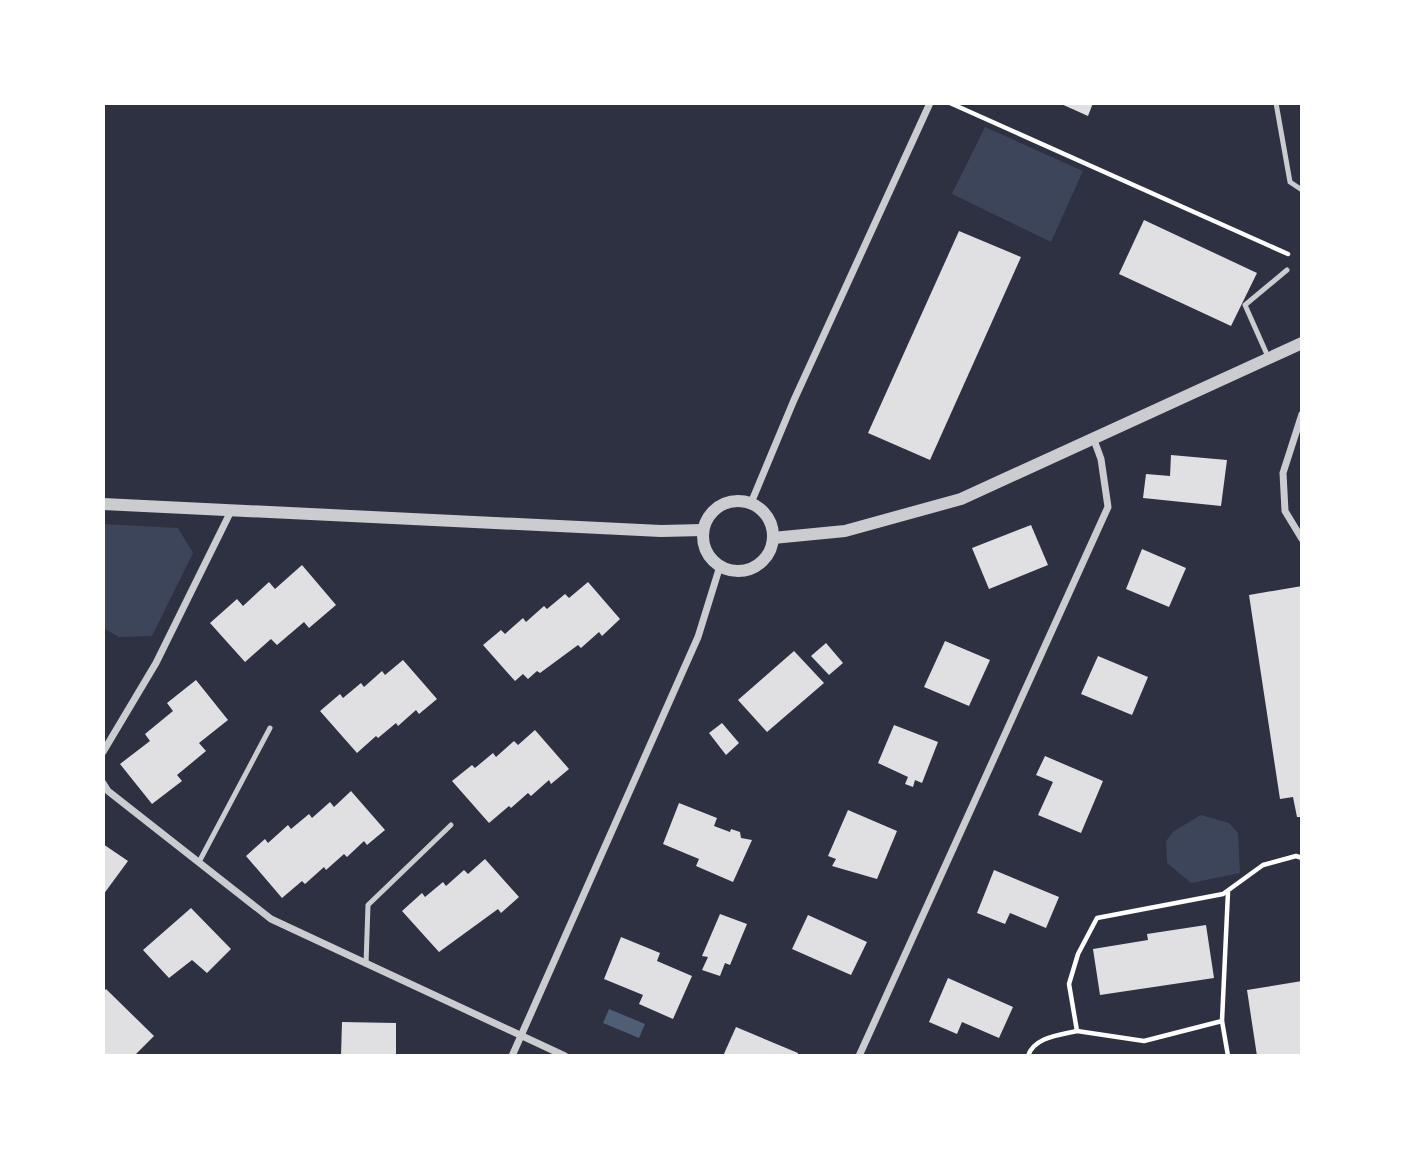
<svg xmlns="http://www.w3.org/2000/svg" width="1405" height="1159" font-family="'Archivo Narrow',sans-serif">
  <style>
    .green { fill: #3c4559 }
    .water { fill: #4f5d75 }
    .building { fill: #e0e0e3 }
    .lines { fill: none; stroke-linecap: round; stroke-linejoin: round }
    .path { stroke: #fff; stroke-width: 4.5 }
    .service { stroke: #caccd0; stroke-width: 5 }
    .minor { stroke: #caccd0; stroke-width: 7 }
    .tertiary { stroke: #caccd0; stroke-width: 12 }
  </style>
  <rect width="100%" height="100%" fill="#2d3142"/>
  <g class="green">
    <polygon points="985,127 1083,171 1051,242 952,194"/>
    <polygon points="103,524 178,528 193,553 152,636 119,637 103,628"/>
    <polygon points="1201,815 1229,823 1238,833 1240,873 1191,883 1167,863 1166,841 1174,831"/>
  </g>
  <polygon class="water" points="609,1009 645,1024 639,1038 603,1023"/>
  <g class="building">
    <polygon points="1059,103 1093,103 1088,116"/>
    <polygon points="1144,220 1257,273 1231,326 1119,274"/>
    <polygon points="959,231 1021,257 930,460 868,433"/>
    <polygon points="1171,455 1227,460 1221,506 1143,498 1146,474 1170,476"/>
    <polygon points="1031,525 1048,565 989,589 972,548"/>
    <polygon points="1142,549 1186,568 1169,607 1126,589"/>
    <polygon points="302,565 336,605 309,628 304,622 277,645 271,639 245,662 210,623 237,599 243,606 269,582 275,589"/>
    <polygon points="588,582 620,619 602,636 599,632 581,648 578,645 540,673 537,671 528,679 523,674 515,681 483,645 501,630 505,634 523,618 526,622 544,606 547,609 565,594 569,598"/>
    <polygon points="1302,586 1302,817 1297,817 1293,797 1280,799 1249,595"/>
    <polygon points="945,641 990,660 969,706 924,687"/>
    <polygon points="826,643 843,663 829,675 811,656"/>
    <polygon points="794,651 824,683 767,732 738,700"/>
    <polygon points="1098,656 1148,677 1132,715 1081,694"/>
    <polygon points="403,660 437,699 419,714 416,710 398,726 396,723 378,738 376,736 357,753 320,711 340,694 343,698 361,683 364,687 382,671 385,675"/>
    <polygon points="196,680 228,720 199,743 206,751 177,775 182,781 152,804 120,764 150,741 145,734 173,711 167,703"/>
    <polygon points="722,723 739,743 726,755 709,733"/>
    <polygon points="894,725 938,742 922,783 915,780 913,787 905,784 908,777 878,763"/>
    <polygon points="535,730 569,769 551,784 549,780 531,796 528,793 511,808 509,806 489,823 452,781 472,765 475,768 493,753 496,757 514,741 518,745"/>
    <polygon points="1045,756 1103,781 1081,833 1038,815 1053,782 1036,775"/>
    <polygon points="351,791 385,830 367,845 364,841 347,857 344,854 326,870 324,867 305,884 302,881 282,898 246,856 265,839 268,843 288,825 291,829 309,814 312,818 330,802 334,807"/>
    <polygon points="679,803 717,818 714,826 730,832 731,829 740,832 741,838 752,840 733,882 696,866 699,859 663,844"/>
    <polygon points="848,810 897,831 877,879 832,866 836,859 828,856"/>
    <polygon points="103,844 128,861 103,895"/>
    <polygon points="485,859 519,897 501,913 498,909 439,952 402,911 422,893 425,897 443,882 446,886 464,870 468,874"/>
    <polygon points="994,870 1059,897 1046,928 1010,913 1005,924 977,913"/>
    <polygon points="191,908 231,949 207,973 192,960 169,978 143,950"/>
    <polygon points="720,914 747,924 730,965 725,963 720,976 702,970 708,957 702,956"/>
    <polygon points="808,915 867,942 851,975 792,949"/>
    <polygon points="1206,925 1214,978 1100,995 1093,949 1148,940 1147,934"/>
    <polygon points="621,937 660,953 657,961 692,976 673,1019 639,1004 643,995 604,979"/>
    <polygon points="948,978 1013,1007 999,1038 962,1022 957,1034 929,1022"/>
    <polygon points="1302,981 1302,1056 1257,1056 1247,990"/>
    <polygon points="106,989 154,1036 134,1056 103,1056 103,992"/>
    <polygon points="342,1022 396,1023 396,1056 341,1056"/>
    <polygon points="736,1027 798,1053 797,1056 723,1056"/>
  </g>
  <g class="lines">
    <g class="path">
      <polyline points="950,103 1288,254"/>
      <polyline points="1222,1021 1228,1056"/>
      <polyline points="1077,1031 1144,1041 1222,1021 1228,892"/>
      <path d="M1028,1056C1034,1037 1060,1035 1077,1031L1069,984L1078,954L1097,918L1223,894L1263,865L1296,856L1302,858"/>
    </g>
    <g class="service">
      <polyline points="1276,103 1290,182 1302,190"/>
      <polyline points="1269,359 1245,305 1287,270"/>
      <polyline points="199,862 270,728"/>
      <polyline points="366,964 368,905 451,825"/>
    </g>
    <g class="minor">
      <polyline points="1302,414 1283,473 1285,511 1302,539"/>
      <polyline points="751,503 794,400 930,103"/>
      <polyline points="103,752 156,663 231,511"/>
      <polyline points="103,783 108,791 271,919 565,1056"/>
      <polyline points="512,1056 698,637 720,566"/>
      <polyline points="859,1056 1108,507 1101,459 1094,440"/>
    </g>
    <g class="tertiary">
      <circle cx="738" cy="536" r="35"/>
      <polyline points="103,504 661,531 703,530"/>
      <polyline points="773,538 845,531 961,499 1302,343"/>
    </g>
  </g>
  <rect width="1405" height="1159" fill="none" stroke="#ffffff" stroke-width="210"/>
</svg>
